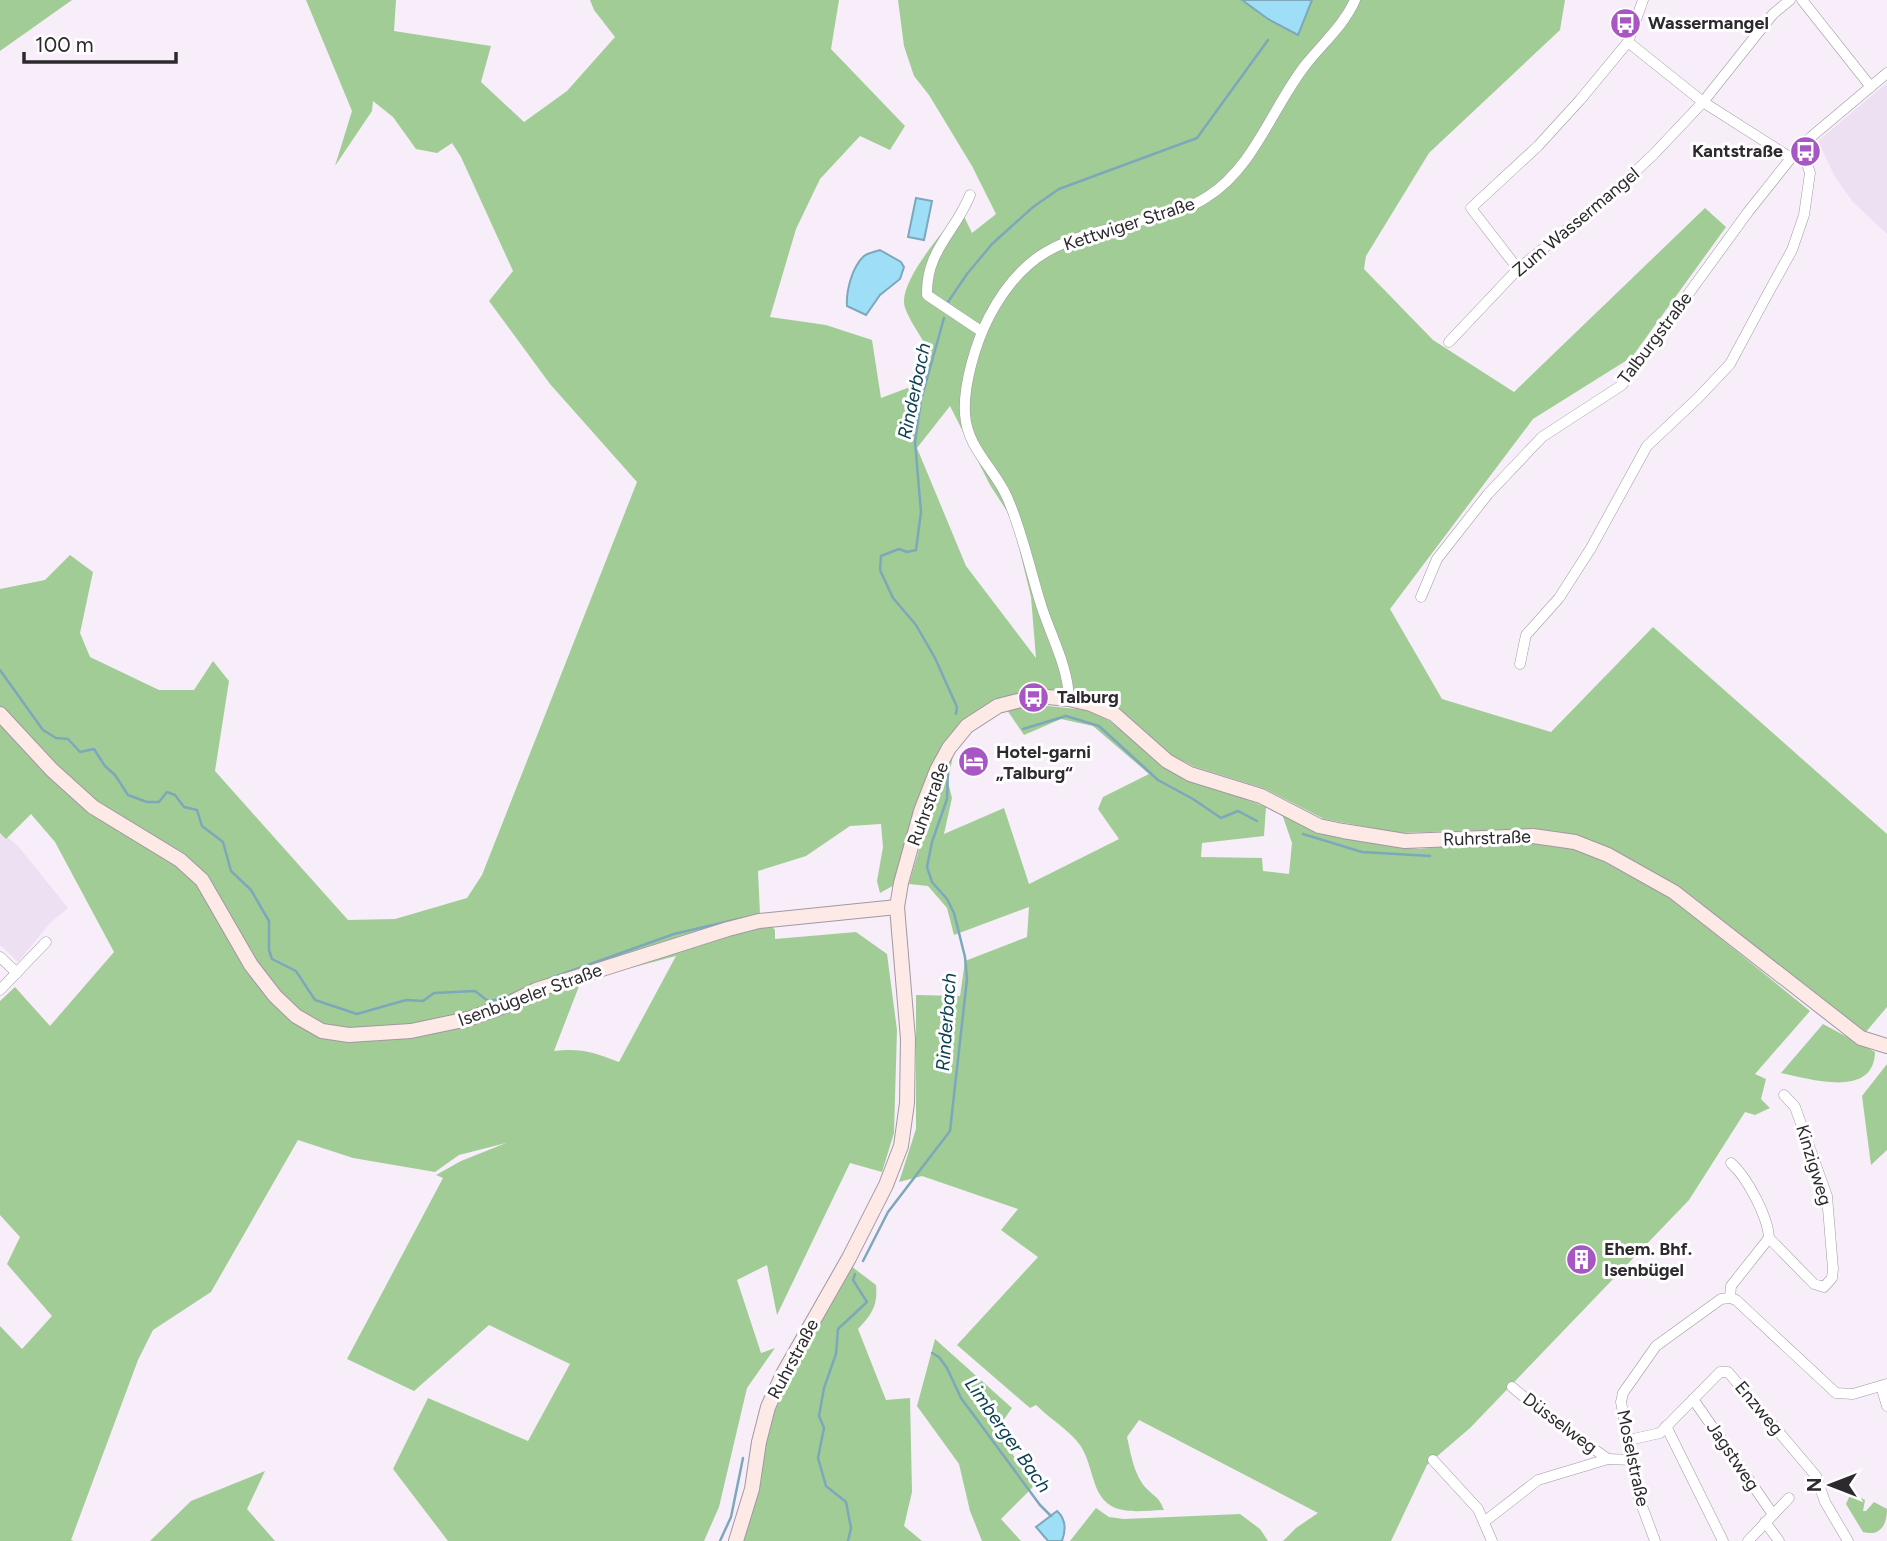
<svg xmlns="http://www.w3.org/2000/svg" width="1887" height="1541" font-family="Figtree,sans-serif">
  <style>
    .built { fill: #eee0f3 }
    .green { fill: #a2cc95; fill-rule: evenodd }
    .water { fill: #9fdef7; stroke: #7da8bb; stroke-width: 2 }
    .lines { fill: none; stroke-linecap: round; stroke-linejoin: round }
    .stream { stroke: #7da8bb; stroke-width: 2.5 }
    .street-casing { stroke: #a098a3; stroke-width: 11 }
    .secondary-casing { stroke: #a098a3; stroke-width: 16 }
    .street { stroke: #fff; stroke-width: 10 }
    .secondary { stroke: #fde9e6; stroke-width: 14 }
    .labels { text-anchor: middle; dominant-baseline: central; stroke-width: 6; stroke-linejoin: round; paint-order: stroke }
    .poi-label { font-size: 18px; font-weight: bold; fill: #2d2a2e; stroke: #fefefe; text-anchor: start }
    .street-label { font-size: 18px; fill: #2d2a2e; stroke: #fefefe }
    .water-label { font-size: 19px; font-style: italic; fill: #0b4152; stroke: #fefefe }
  </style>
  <rect width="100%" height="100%" fill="#f7eefa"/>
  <g class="built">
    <polygon points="1887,83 1887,234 1853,202 1835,177 1818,141"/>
    <polygon points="0,831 18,846 68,908 51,922 18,962 0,945"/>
  </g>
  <g class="green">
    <polygon points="0,0 72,0 0,51"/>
    <path d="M306,0H396L394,31L491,46L481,82L524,122L567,91L615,37L594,10L590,0H839L831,49L905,126L890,150L860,136L820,179L796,229L770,317L826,325L872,340L881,398L918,384L926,346C921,336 904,313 904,302C903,277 944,230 961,210L972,233L996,214L972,166L929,95L914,76L904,46L898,0H1242L1268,19L1297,35L1312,0H1565L1560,30L1429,153L1366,256L1364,269L1433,340L1514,392L1705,208L1726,227L1632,357L1533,419L1390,609L1442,699L1551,732L1653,627L1887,834V1007L1865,1033L1600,845L1568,834L1519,829L1399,833L1324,819L1263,788L1195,767L1171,755L1115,705L1093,695L1038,691L971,716L942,745L932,767L896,884L880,893L877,881L883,847L881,824L850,826L806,856L758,871L760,914L775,930V939L856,932L887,954L897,1030L894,1133L882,1172L850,1163L777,1315L767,1265L737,1280L761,1353L775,1348L747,1388L719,1507L704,1541H448L393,1469L428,1398L528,1441L570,1364L489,1325L414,1391L347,1359L443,1178L436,1175L461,1161L506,1143L459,1155L435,1172L353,1158L298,1140L211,1292L153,1330L138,1360L71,1540L74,1541H0V1326L22,1349L52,1316L7,1264L20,1237L0,1215V1001L15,987L50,1026L114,952L55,842L31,814L6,839L0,833V589L45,580L70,555L93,572L80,633L90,657L159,690H194L213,661L229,681L215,771L348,920L395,919L467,898L482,875L637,482L550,384L489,301L513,271L461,157L452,143L437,153L416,149L393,117L373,101L372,111L335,166L352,111ZM950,406L990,485L1012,519L1031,597L1036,658L966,566L917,448ZM676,956L619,1062C592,1052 582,1048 554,1051L581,981Z"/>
    <path d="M1038,705L1087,710L1108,720L1185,780L1227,792L1266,807L1264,836L1202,843L1201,857L1262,858L1263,871L1289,874L1292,843L1282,814L1315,830L1349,839L1419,849L1489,842H1534L1582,850L1671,898L1810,1011L1755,1074L1766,1079L1761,1099L1770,1108L1755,1115L1745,1112L1689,1200L1470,1428L1427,1465L1391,1541H1283L1296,1528L1318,1513L1139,1420L1127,1437C1131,1454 1134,1476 1147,1489C1156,1498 1159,1497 1164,1510C1133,1511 1105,1518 1094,1481C1090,1469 1087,1455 1080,1445C1069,1430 1049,1418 1036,1405L1030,1408L957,1345L1038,1257L1001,1230L1018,1209L922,1176L899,1182L916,1129V995L960,996L965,961L1027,937L1029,907L954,935L947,908L928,886L909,884L932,806L953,755L948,782L952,798L944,834L1004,808L1029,884L1119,839L1098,809L1103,797L1149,774L1093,726L1061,719L1024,735L1007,710Z"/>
    <path d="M1823,1024L1875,1052C1874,1099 1810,1079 1781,1073Z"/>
    <polygon points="1887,1064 1887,1150 1871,1165 1862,1096"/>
    <path d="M851,1266L876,1285C878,1306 872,1314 858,1329L886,1400L910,1398L912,1492L904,1526L922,1541H742L768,1431L783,1387Z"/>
    <polygon points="935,1339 1012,1408 995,1432 1036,1484 1001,1519 1021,1541 982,1541 970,1511 959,1464 917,1406"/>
    <polygon points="265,1471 247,1509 275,1541 150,1541 191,1501"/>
    <path d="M1851,1493L1865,1500L1863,1511H1866L1874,1502L1887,1509C1887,1524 1881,1537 1863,1532L1846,1504Z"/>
    <polygon points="1096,1508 1109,1517 1124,1519 1240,1514 1260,1529 1268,1541 1070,1541"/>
  </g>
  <g class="water">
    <polygon points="1242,0 1312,0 1298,35 1268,19"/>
    <polygon points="916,198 932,201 924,240 908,237"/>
    <path d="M880,250L901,262L904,267L900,279L880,295L866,315L847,306C846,291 852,267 864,256C868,253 874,252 880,250Z"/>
    <path d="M1057,1511C1066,1519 1066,1530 1062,1541H1048L1036,1527Z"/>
  </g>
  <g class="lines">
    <g class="stream">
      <polyline points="948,302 967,274 992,244 1033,207 1059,189 1197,138 1268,40"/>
      <polyline points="944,318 921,400 915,442 921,512 916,550 907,552 899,549 881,556 880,570 893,598 916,625 935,658 957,707 956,714"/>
      <polyline points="0,670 43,730 56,738 68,739 80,752 94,749 105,766 115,775 128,795 147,802 159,802 167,792 175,795 184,807 197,810 202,826 223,842 231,871 251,890 269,921 269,950 272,959 296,971 315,1000 357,1014 406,1000 423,1001 434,993 475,991 488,1001 501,999 518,992"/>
      <polyline points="1023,729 1066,716 1099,726 1158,780 1193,799 1221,818 1238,811 1257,821"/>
      <polyline points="1303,834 1362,852 1430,856"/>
      <polyline points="543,981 674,934 743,918"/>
      <polyline points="863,1261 888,1212 950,1131 967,979 965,957 954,913 947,899 932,882 927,867 932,842 947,799 948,769"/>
      <polyline points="932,1353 939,1357 947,1368 961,1398 1040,1505 1051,1516"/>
      <polyline points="720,1541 731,1517 743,1458"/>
      <polyline points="848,1541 851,1528 846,1502 826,1486 818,1458 824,1428 819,1416 824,1388 836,1354 838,1329 867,1302 853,1280 855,1274"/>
    </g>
    <defs>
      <g id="street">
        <polyline points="1802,0 1871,87"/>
        <polyline points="1628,42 1703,102 1791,158"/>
        <path d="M970,195C955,233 926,250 927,295L981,331"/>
        <polyline points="1518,269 1471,208 1538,146 1580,100 1628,42 1643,0"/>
        <polyline points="1449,342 1518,269 1610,195 1653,155 1703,102 1773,14 1790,0"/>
        <polyline points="1421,597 1437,559 1488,494 1542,437 1622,385 1748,212 1791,158 1811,137 1887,73"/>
        <polyline points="1520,664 1526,635 1559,598 1591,548 1647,446 1698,398 1730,364 1766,297 1792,250 1804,215 1810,173 1806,161 1797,151"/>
        <path d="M1069,699C1068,667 1052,638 1042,608C1031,574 1022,530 1007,497C994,468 967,448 965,414C963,385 976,342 989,317C1028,242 1072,239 1148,219C1168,214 1189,209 1207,197C1255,167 1273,105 1307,63C1324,42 1344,25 1355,0"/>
        <polyline points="0,957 17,973"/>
        <polyline points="0,990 46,942"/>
        <path d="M1731,1163C1747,1177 1768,1217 1769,1238L1814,1284L1824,1287L1832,1278L1833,1269L1827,1196L1795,1107L1784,1095"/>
        <polyline points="1730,1298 1731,1286 1769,1238"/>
        <polyline points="1881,1386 1887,1406"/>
        <polyline points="1512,1387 1546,1415 1608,1459"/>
        <polyline points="1693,1399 1772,1513"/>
        <polyline points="1666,1426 1723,1541"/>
        <polyline points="1629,1440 1660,1433 1720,1372 1728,1372 1816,1476 1825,1502 1848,1541"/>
        <polyline points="1433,1460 1478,1509 1492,1541"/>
        <polyline points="1484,1522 1538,1480 1608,1459 1632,1460"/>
        <polyline points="1765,1522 1779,1541"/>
        <polyline points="1655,1541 1639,1498 1621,1402 1623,1393 1656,1346 1721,1299 1730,1298 1736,1300 1836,1393 1853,1394 1887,1384"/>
        <polyline points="1748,1541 1789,1498"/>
      </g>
      <g id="secondary">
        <polyline points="0,714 52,770 93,807 180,860 202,880 251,965 275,996 296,1016 322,1031 349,1035 411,1031 468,1019 502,1007 536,990 728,929 759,921 897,907"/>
        <polyline points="736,1541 752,1489 759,1442 768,1407 783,1374 849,1258 886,1185 901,1146 907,1103 908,1039 897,907 901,883 921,811 937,770 949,748 967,726 998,706 1037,696 1069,699 1091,704 1114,714 1167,761 1190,774 1261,796 1319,826 1343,831 1405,841 1533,836 1575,842 1608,855 1674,892 1861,1038 1887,1046"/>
      </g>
    </defs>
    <use href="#street" class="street-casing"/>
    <use href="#secondary" class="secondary-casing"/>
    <use href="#street" class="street"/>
    <use href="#secondary" class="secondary"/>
  </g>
  <defs>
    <symbol id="bus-disc" viewBox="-11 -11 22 22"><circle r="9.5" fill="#a956c5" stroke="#fefefe"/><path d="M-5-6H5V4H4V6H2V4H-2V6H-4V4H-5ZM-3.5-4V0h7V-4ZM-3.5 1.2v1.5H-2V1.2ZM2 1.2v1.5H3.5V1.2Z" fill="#fff"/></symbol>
    <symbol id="hotel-disc" viewBox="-11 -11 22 22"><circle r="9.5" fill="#a956c5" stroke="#fefefe"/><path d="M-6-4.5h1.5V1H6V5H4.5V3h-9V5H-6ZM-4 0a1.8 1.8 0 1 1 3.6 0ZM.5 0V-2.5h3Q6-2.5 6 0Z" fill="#fff"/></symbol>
    <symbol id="building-disc" viewBox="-11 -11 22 22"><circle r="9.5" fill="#a956c5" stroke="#fefefe"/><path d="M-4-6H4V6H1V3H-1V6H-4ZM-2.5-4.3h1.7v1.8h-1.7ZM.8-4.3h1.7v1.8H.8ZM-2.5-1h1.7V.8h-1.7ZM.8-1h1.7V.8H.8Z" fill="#fff"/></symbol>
  </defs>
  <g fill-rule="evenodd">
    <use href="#bus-disc" x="1608" y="6" width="35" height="35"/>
    <use href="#bus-disc" x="1788" y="134" width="35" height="35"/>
    <use href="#bus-disc" x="1016" y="680" width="35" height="35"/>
    <use href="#hotel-disc" x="956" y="744" width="35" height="35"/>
    <use href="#building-disc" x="1564" y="1242" width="35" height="35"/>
  </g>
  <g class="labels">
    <g class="poi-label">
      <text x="1648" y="23">Wassermangel</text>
      <text x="1783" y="151" text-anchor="end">Kantstraße</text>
      <text x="1057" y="697">Talburg</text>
      <text x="996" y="752">Hotel-garni<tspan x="996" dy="21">„Talburg“</tspan></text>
      <text x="1604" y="1249">Ehem. Bhf.<tspan x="1604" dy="21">Isenbügel</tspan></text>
    </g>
    <g class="street-label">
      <text transform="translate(1576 222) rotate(-40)">Zum Wassermangel</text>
      <text transform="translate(1129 224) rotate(-18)">Kettwiger Straße</text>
      <text transform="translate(1655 338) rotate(-53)">Talburgstraße</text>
      <text transform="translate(928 804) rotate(-70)">Ruhrstraße</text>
      <text transform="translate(1487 838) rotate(-2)">Ruhrstraße</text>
      <text transform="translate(530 995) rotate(-20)">Isenbügeler Straße</text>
      <text transform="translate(1814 1165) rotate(73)">Kinzigweg</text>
      <text transform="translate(793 1359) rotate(-62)">Ruhrstraße</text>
      <text transform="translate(1759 1408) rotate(50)">Enzweg</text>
      <text transform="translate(1560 1423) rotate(37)">Düsselweg</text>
      <text transform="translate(1733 1456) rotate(56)">Jagstweg</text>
      <text transform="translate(1633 1458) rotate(78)">Moselstraße</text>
    </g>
    <g class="water-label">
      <text transform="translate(914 391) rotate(-78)">Rinderbach</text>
      <text transform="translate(946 1022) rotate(-86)">Rinderbach</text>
      <text transform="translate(1008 1435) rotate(55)">Limberger Bach</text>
    </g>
  </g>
  <g transform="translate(1831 1485) rotate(270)" stroke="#fefefe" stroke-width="5" paint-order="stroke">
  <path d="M0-5L12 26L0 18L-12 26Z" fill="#2d2a2e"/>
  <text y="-10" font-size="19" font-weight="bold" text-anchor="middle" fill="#2d2a2e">N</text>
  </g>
  <path d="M24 52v10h152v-10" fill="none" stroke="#2d2a2e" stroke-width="3.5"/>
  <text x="35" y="52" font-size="21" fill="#2d2a2e" stroke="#fefefe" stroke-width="5" paint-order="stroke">100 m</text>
</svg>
